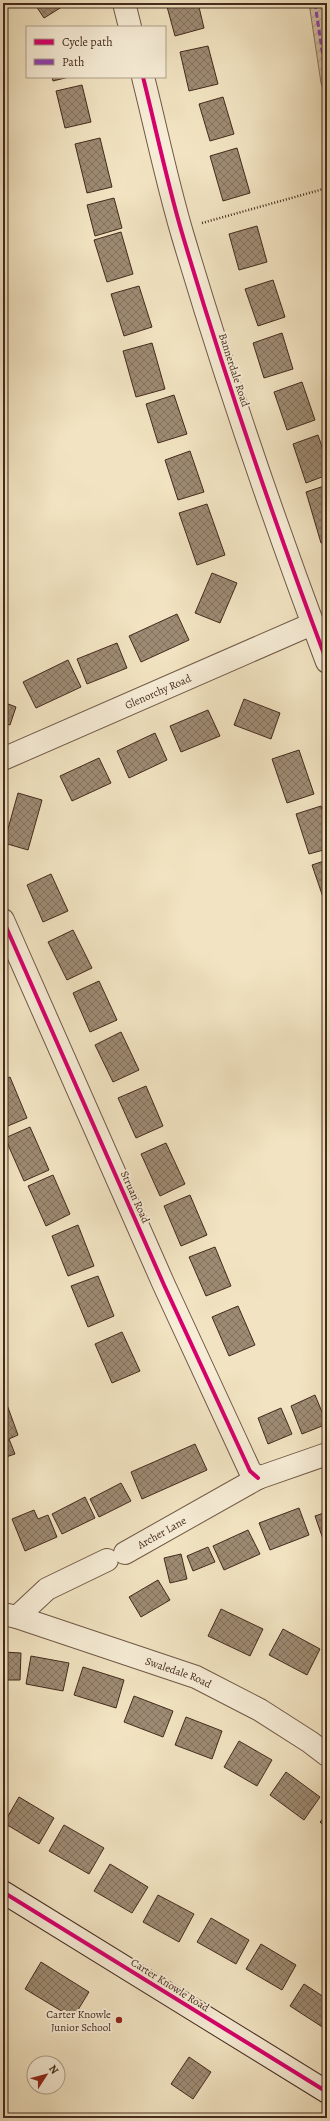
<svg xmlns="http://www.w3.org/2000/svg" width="330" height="2121" font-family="Alegreya,serif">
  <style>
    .garden { fill: url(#garden-furrows); stroke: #8c7762 }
    .building { fill: url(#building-cross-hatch); stroke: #442a1d }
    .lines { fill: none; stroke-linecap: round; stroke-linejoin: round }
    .street-casing { stroke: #705846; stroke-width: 24 }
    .secondary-casing { stroke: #442a1d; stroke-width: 24 }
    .path { stroke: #442a1d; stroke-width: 2.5; stroke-dasharray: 1 2; stroke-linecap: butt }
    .street { stroke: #f7edd7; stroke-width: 22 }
    .secondary { stroke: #f7edd7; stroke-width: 22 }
    .quiet { stroke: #8e44ad; stroke-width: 3; stroke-dasharray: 6 3; stroke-linecap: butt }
    .cycleway-casing { stroke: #f7edd7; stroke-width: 6 }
    .cycleway { stroke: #d6006c; stroke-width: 4 }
    .poi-dot { fill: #8f2418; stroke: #f7edd7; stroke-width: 1.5 }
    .labels { text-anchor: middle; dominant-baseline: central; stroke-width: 4; stroke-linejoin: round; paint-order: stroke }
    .street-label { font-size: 11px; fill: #442a1d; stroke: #f7edd7 }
    .poi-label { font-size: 11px; fill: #442a1d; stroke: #f7edd7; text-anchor: end }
  </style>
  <defs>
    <pattern id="garden-furrows" width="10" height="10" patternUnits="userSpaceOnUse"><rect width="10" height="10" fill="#d4c4a6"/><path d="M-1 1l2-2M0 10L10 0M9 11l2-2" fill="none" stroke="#ae9f87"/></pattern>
    <pattern id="building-cross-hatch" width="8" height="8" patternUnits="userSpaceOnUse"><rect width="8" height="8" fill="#9e8b73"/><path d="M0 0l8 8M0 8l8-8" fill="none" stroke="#82725e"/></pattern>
  </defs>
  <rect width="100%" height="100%" fill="#f2e4c2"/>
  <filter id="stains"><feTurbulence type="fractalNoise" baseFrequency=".005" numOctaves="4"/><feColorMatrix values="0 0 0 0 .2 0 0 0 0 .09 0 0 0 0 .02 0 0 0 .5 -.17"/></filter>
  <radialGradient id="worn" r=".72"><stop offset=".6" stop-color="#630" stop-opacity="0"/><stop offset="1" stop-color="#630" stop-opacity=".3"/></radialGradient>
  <polygon class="garden" points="309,3 327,3 327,100 321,83"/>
  <g class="building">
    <polygon points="34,3 64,3 65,5 44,18"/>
    <polygon points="166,3 198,3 204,28 175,36"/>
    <polygon points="208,46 218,84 189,91 180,52"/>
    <polygon points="52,77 69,77 53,81"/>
    <polygon points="82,85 91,122 65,128 56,91"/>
    <polygon points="223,97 234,134 210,141 199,104"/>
    <polygon points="100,138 112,187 87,193 75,144"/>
    <polygon points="237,148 250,193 223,201 210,156"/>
    <polygon points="114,198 122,228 95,236 87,205"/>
    <polygon points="257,226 267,262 239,270 229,234"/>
    <polygon points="121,232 133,274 107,282 94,240"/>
    <polygon points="273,280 285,317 258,326 245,289"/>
    <polygon points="139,286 152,327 124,336 111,294"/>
    <polygon points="282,333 293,369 264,378 253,343"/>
    <polygon points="152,343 165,389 136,397 123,351"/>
    <polygon points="302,382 315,420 287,430 274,392"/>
    <polygon points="174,395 187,434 158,443 146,404"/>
    <polygon points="318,435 327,461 327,475 306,483 293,444"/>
    <polygon points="190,451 204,492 178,500 165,460"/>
    <polygon points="327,485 327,542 321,543 306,492"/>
    <polygon points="207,504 225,555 197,565 179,513"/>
    <polygon points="212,573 237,583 220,623 195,613"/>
    <polygon points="177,614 189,640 141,662 129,636"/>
    <polygon points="117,643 127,668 87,684 77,659"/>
    <polygon points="68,660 81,687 36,708 23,682"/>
    <polygon points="244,699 280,713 271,739 234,725"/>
    <polygon points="3,702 16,707 10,725 3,723"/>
    <polygon points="208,710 220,736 181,752 170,726"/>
    <polygon points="155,733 167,760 129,778 117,751"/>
    <polygon points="299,750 314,794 287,803 272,759"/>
    <polygon points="99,758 111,783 72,801 60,776"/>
    <polygon points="18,793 42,800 28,850 4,843"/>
    <polygon points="321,806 327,825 327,849 309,854 296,814"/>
    <polygon points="327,860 327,906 326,906 312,865"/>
    <polygon points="51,874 68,911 43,922 27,885"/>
    <polygon points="73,930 92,968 67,980 48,942"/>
    <polygon points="99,981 117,1020 90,1032 73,993"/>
    <polygon points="121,1032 139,1070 113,1082 95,1045"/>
    <polygon points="10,1077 27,1118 3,1128 3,1080"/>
    <polygon points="146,1086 163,1126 136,1138 118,1098"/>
    <polygon points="30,1127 49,1170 24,1181 5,1138"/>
    <polygon points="166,1143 185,1184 160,1196 141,1154"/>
    <polygon points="53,1175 70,1214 46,1226 28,1186"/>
    <polygon points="190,1195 207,1235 181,1246 164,1206"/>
    <polygon points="78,1225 94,1266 68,1276 52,1236"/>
    <polygon points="215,1247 231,1286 206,1296 189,1257"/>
    <polygon points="98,1276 114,1316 88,1327 71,1286"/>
    <polygon points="238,1306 255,1345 229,1356 212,1317"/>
    <polygon points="122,1332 140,1371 112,1383 95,1344"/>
    <polygon points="315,1395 327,1424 302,1434 291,1406"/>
    <polygon points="6,1402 18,1435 9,1439 15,1454 3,1458 3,1403"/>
    <polygon points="281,1408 292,1434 268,1444 258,1418"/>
    <polygon points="195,1444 207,1470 142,1499 131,1472"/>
    <polygon points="121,1483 131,1501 99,1517 90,1499"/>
    <polygon points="85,1497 95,1518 62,1534 52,1514"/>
    <polygon points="299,1508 309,1535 270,1550 259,1523"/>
    <polygon points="34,1510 38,1519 48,1515 57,1537 25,1551 12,1519"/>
    <polygon points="327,1512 327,1541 324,1542 315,1516"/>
    <polygon points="248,1530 260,1554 224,1570 213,1546"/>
    <polygon points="208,1547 215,1562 193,1571 187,1556"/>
    <polygon points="181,1554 187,1579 170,1583 164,1558"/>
    <polygon points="158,1580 170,1600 141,1617 129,1597"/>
    <polygon points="221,1609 263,1629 250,1656 208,1636"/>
    <polygon points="283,1629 320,1649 307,1675 269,1655"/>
    <polygon points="3,1652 21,1653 20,1680 3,1680"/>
    <polygon points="31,1656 69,1663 63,1691 26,1684"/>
    <polygon points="83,1667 124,1680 116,1708 74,1695"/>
    <polygon points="327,1676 327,1687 322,1683"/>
    <polygon points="134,1696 173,1711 163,1737 124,1722"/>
    <polygon points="186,1717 222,1731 212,1759 175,1745"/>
    <polygon points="239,1741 272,1760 257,1786 224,1767"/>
    <polygon points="286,1772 320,1797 304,1820 270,1795"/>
    <polygon points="19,1797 54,1818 39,1844 4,1823"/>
    <polygon points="327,1814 327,1829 320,1822"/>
    <polygon points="64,1825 104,1848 89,1874 49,1851"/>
    <polygon points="110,1864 148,1887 132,1913 94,1891"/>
    <polygon points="158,1895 194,1914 179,1942 143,1922"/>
    <polygon points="211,1918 249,1940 236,1964 197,1942"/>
    <polygon points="261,1944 296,1965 282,1990 246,1969"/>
    <polygon points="41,1962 89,1992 73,2018 25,1989"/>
    <polygon points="304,1984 327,1999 327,2030 290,2006"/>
    <polygon points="189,2057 211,2072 193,2099 171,2084"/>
  </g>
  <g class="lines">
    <defs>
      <g id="street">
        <polyline points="124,3 130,27"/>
        <path d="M143,77C156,129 167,182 182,233C225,378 274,521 327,662"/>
        <path id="s1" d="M3,759L312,624"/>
        <polyline points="3,920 164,1285 250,1471 258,1478"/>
        <path id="s2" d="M125,1553L258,1478L327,1454"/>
        <path id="s3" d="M3,1614L17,1617L196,1677L260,1710L310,1742L327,1755"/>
        <polyline points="17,1617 47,1589 107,1560"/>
      </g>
      <polyline id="secondary" points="3,1892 327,2092"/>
    </defs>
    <use href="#street" class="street-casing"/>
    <use href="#secondary" class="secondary-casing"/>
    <polyline class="path" points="202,223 327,188"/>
    <use href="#street" class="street"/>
    <use href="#secondary" class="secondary"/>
    <polyline class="quiet" points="315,3 327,84"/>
    <defs>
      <g id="cycleway">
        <path d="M143,77C156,129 167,182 182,233C225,378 274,521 327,662"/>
        <polyline points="3,920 164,1285 250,1471 258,1478"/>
        <polyline points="3,1892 327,2092"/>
      </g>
    </defs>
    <use href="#cycleway" class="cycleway-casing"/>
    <use href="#cycleway" class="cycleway"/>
  </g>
  <circle class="poi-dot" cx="119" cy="2020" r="4"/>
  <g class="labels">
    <g class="street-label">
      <text transform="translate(234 370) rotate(72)">Bannerdale Road</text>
      <text stroke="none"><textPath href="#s1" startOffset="169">Glenorchy Road</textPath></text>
      <text transform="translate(135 1197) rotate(66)">Struan Road</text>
      <text stroke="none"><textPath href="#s2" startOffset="42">Archer Lane</textPath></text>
      <text stroke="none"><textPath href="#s3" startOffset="185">Swaledale Road</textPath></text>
      <text transform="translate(170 1985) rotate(32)">Carter Knowle Road</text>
    </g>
    <g class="poi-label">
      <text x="111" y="2014">Carter Knowle<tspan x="111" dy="13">Junior School</tspan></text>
    </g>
  </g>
  <rect width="330" height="2121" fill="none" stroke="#f2e4c2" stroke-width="16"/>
  <rect x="4" y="4" width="322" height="2113" fill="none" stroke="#442a1d" stroke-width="2"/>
  <rect x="8" y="8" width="314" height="2105" fill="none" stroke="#442a1d"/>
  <rect x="26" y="26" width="140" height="52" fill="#f7edd7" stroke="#af9f8d"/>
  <rect x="34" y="39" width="20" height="6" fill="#d6006c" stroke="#af9f8d"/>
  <text x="62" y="46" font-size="12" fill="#442a1d">Cycle path</text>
  <rect x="34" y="59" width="20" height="6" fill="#8e44ad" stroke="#af9f8d"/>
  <text x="62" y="66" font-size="12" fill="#442a1d">Path</text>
  <g transform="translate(46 2075) rotate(54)"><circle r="19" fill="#f7edd7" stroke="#af9f8d"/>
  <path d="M0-3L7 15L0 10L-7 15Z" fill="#8f2418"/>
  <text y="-6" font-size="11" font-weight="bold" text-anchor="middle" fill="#442a1d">N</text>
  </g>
  <rect width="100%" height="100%" filter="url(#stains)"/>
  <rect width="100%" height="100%" fill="url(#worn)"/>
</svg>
